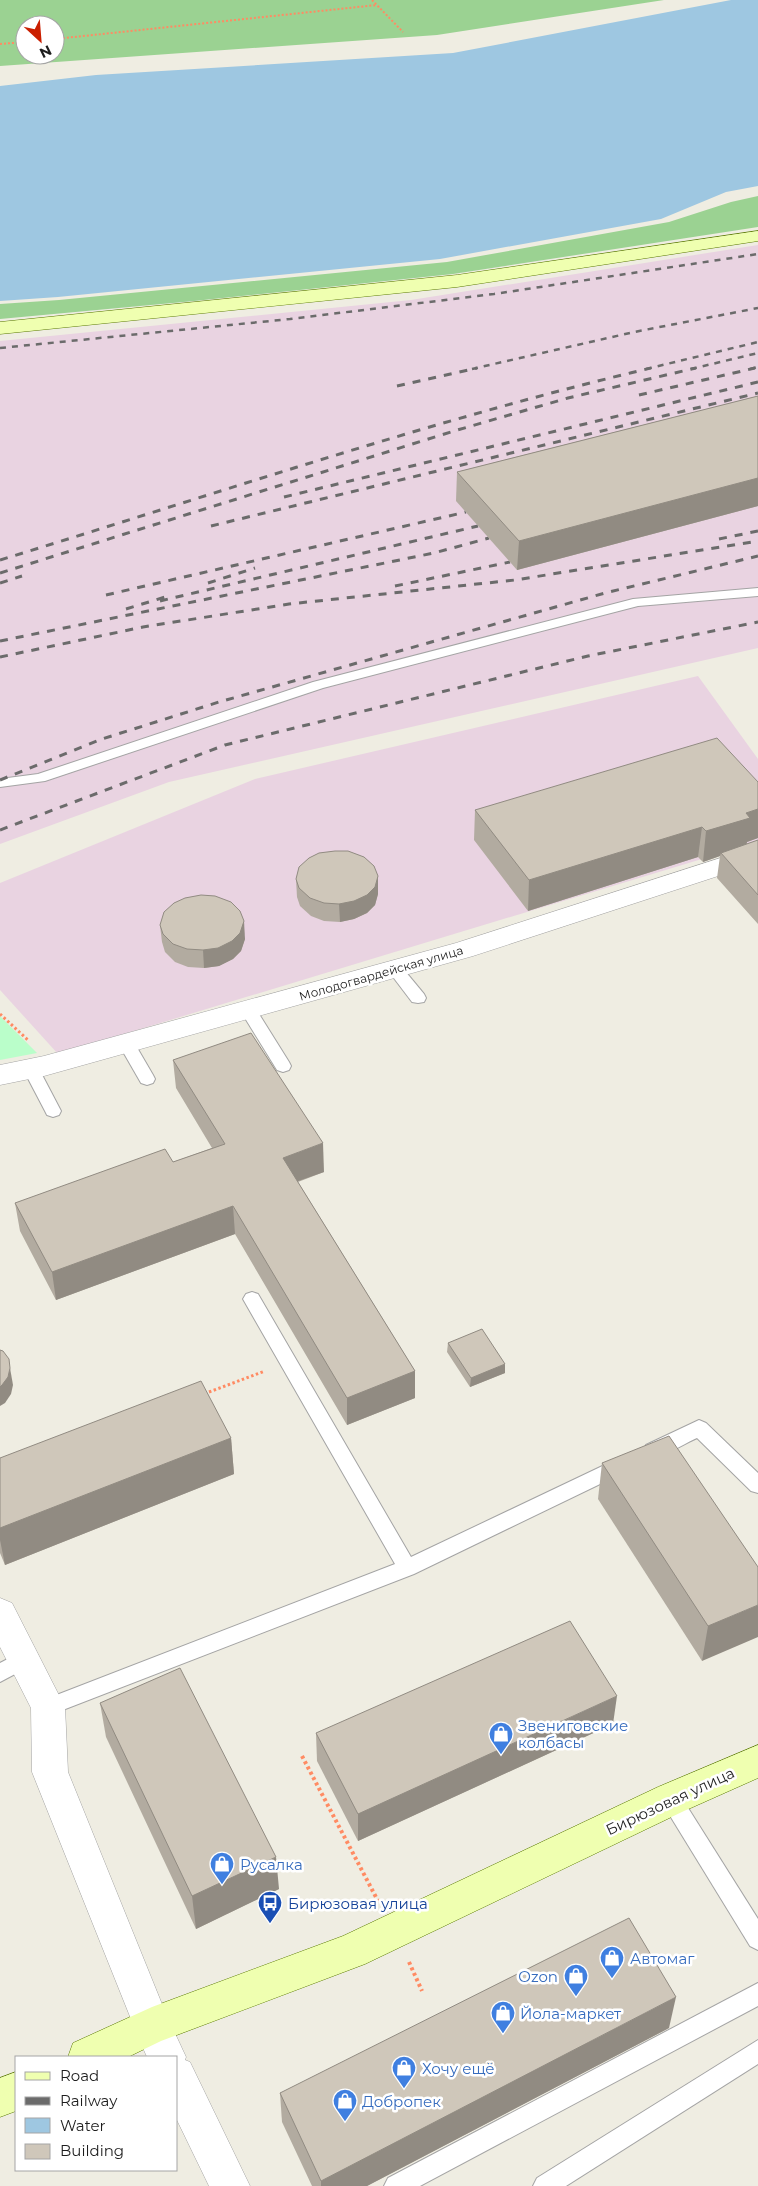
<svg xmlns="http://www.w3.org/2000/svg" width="758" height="2186" font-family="Montserrat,sans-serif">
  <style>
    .industrial { fill: #e9d3e1 }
    .forest { fill: #9bd292; fill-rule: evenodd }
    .park { fill: #bafeca }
    .water { fill: #9ec7e1 }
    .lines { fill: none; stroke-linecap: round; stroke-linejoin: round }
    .lane-casing { stroke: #a4a4a4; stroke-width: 2 }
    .street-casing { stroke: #a4a4a4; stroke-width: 1 }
    .secondary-casing { stroke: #587800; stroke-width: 1 }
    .path-far2 { stroke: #ff8b63; stroke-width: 2; stroke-dasharray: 2 2; stroke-linecap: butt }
    .path-far1 { stroke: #ff8b63; stroke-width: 3; stroke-dasharray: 2.5 2.5; stroke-linecap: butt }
    .path { stroke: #ff8b63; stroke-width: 4; stroke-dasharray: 3 3; stroke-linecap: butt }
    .lane { fill: #fff; fill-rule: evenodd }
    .street { fill: #fff; fill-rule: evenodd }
    .secondary { fill: #efffb0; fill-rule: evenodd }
    .rail-far1 { stroke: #6b6b6b; stroke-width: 2.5; stroke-dasharray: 6 6; stroke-linecap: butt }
    .rail { stroke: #6b6b6b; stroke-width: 3; stroke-dasharray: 8 8; stroke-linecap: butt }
    .wall { fill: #b2aba0 }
    .shaded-wall { fill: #918b82 }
    .building { fill: #cfc7ba; stroke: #918b82 }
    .labels { text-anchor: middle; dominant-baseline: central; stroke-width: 5; stroke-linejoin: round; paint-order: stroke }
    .street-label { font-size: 12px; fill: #1d1d1d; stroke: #fff }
    .near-shop-label { font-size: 15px; fill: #366cbe; stroke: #fff; text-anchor: start }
    .near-street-label { font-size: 15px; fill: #1d1d1d; stroke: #fff }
    .near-transit-label { font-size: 15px; fill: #164399; stroke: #fff; text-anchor: start }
  </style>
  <rect width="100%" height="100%" fill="#efede2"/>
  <g class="industrial">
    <polygon points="758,245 758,648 169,782 0,844 0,341 411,300"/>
    <polygon points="698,676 758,759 758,842 58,1054 0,990 0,883 255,779"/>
  </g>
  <g class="forest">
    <path d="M0,0H664L437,35L0,66ZM25,25H55V55H25Z"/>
    <polygon points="758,196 758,227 453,274 194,301 0,319 0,304 59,300 447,262 669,222 731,202"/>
  </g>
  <polygon class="park" points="0,1016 37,1053 0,1060"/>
  <polygon class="water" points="731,0 758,0 758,186 726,192 661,219 440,259 58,297 0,301 0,86 96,75 453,53"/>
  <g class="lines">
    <defs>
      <g id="lane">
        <polygon points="758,588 758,596 638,606 323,688 45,781 0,787 0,779 38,774 313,682 633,599"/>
        <polygon points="395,964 400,965 424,994 426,998 424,1002 418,1003 412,1002 390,973 387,969 390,965"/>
        <polygon points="248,1005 254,1006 289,1062 291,1066 289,1070 283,1072 277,1070 240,1010 242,1006"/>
        <polygon points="126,1037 132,1039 153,1075 155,1079 153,1083 147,1085 141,1083 118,1043 120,1039"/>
        <polygon points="31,1063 37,1065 39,1069 61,1111 59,1115 53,1117 47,1115 45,1111 23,1069 25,1065"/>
        <polygon points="252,1292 258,1294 411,1557 613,1461 620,1458 627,1461 629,1466 627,1471 414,1574 55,1713 48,1716 41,1713 38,1707 41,1701 395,1564 243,1299 246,1294"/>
        <path d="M699,1420L706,1423L758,1473V1493L751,1491L697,1438C683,1444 661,1460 646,1455L644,1450L646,1445Z"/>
        <polygon points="25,1650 32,1653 35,1659 32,1665 0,1682 0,1663"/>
        <polygon points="671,1789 678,1792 758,1919 758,1950 750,1946 664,1806 661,1799 664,1792"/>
        <polygon points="758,1983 758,2006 420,2186 384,2186 388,2178"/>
        <polygon points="758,2040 758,2064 566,2186 533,2186 537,2178"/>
      </g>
      <g id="street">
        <polygon points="758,846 758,863 473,956 44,1076 0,1085 0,1065 44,1056 456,943"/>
        <polygon points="0,1598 12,1603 65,1707 68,1772 166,2014 186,2057 185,2060 190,2062 250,2186 209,2186 176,2118 176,2057 147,2057 139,2039 32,1772 31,1708 0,1647"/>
      </g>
      <g id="secondary">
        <polygon points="758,231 758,241 457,287 0,334 0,322 457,275"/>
        <polygon points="758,1745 758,1778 684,1811 365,1964 161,2041 128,2057 68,2057 73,2043 152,2007 343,1936 658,1787"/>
        <polygon points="16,2072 16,2111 0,2117 0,2078"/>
      </g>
    </defs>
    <use href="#lane" class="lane-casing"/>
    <use href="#street" class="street-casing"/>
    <use href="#secondary" class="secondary-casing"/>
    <g class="path-far2">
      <polyline points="372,0 403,32"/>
      <polyline points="55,39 377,5"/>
      <polyline points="0,44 25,42"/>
    </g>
    <g class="path-far1">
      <polyline points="0,1014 29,1041"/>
      <polyline points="209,1392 265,1371"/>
    </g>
    <g class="path">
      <polyline points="302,1756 378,1901"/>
      <polyline points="409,1962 422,1991"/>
    </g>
    <use href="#lane" class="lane"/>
    <use href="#street" class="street"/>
    <use href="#secondary" class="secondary"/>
    <g class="rail-far1">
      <polyline points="0,348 290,319 494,294 758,254"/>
      <polyline points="472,369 634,332 758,308"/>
      <polyline points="646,369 758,342"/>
      <polyline points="691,369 758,353"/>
      <polyline points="750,369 758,367"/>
    </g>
    <g class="rail">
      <polyline points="397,386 477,368"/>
      <polyline points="639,395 755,368"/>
      <polyline points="284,497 758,382"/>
      <polyline points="211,526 758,393"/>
      <polyline points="719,539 758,531"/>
      <path d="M0,560C216,494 431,420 651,368"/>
      <polyline points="0,573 454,431 568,398 696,368"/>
      <polyline points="0,583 22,576"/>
      <polyline points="208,583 255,568"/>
      <polyline points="395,586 510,562"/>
      <polyline points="106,595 466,512"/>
      <polyline points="160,601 478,526"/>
      <polyline points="126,609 165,597"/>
      <polyline points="0,641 434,553 489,538"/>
      <polyline points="0,657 143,627 289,604 515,580 758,541"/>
      <polyline points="0,780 102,739 219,702 605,593 758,556"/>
      <polyline points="0,830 225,745 588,656 758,622"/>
    </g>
  </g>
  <g class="wall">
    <polygon points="758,396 758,506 517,570 456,501 457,472"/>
    <polygon points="758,782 758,838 747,842 746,844 758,840 758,924 717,878 720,856 703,862 698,857 528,911 474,840 475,810"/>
    <polygon points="296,879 378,894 375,905 367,913 354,919 340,922 324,921 311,916 300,906 297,897"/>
    <polygon points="160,925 245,939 241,951 233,959 219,966 204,968 188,967 175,962 165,952 162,942"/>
    <polygon points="173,1060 324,1172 298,1182 415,1371 415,1398 347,1425 235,1234 56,1300 20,1231 15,1203 173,1162 212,1148 176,1088"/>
    <polygon points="448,1343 505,1373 470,1387 447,1352"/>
    <polygon points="231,1438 234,1474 5,1565 0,1553 0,1458"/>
    <polygon points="602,1463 758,1567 702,1661 598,1499"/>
    <polygon points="100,1703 279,1889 196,1929 106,1737"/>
    <polygon points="613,1724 358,1841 317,1761 316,1733"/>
    <polygon points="669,2028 367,2186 312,2186 282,2122 280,2093"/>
  </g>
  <g class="shaded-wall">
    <polygon points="758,478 758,506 517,570 519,541"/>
    <polygon points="758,809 758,838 747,842 746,848 721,853 720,856 703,862 706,831 746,813"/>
    <polygon points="702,827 698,857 528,911 529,880"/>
    <polygon points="378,876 378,894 375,905 367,913 354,919 340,922 339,904"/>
    <polygon points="244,921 245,939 241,951 233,959 219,966 204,968 203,950"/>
    <polygon points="323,1143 324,1172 284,1186 283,1158"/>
    <polygon points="233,1206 235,1234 56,1300 52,1272"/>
    <polygon points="505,1364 505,1373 470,1387 471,1378"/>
    <polygon points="10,1368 13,1385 11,1394 5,1403 0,1406 0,1387"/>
    <polygon points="415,1371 415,1398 347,1425 347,1398"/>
    <polygon points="231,1438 234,1474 5,1565 0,1540 0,1528"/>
    <polygon points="758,1605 758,1637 702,1661 708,1626"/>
    <polygon points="617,1696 613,1724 358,1841 358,1814"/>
    <polygon points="276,1857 279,1889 196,1929 192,1896"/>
    <polygon points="676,1997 669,2028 367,2186 321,2186 321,2181"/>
  </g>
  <g class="building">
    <polygon points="758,396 758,478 519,541 457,472"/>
    <polygon points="717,738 758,782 758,809 746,813 750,818 706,831 702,827 529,880 475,810"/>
    <polygon points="758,840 758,895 721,853"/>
    <polygon points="335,851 348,851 364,857 374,866 378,876 375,887 367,895 354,901 339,904 324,903 310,898 299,888 296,879 299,867 309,858 319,853"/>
    <polygon points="201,895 215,896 231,902 240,911 244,921 240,933 232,941 218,948 203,950 187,949 173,944 163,934 160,925 164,912 174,903 185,898"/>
    <polygon points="251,1033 323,1143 283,1158 415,1371 347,1398 233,1206 52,1272 15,1203 165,1149 173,1162 225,1144 173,1060"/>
    <polygon points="482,1329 505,1364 471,1378 448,1343"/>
    <polygon points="0,1350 3,1351 9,1359 10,1368 8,1377 2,1385 0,1387"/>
    <polygon points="201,1381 231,1438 0,1528 0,1458"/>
    <polygon points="669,1436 758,1567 758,1605 708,1626 602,1463"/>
    <polygon points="570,1621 617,1696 358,1814 316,1733"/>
    <polygon points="180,1668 276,1857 192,1896 100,1703"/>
    <polygon points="629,1918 676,1997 321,2181 280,2093"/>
  </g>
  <defs>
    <symbol id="shop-pin" viewBox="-11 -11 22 30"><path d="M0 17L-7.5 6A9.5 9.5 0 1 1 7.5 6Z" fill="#3f7fe0" stroke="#fff"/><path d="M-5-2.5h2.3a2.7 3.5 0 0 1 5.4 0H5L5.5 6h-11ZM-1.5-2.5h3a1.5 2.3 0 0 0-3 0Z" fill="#fff"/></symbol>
    <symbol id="bus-pin" viewBox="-11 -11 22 30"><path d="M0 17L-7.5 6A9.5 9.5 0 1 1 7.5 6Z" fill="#1a4fb4" stroke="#fff"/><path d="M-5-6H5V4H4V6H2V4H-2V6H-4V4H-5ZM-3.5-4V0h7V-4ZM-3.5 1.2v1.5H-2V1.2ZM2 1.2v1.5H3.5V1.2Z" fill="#fff"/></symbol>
  </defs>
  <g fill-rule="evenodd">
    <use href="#shop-pin" x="487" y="1720" width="28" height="38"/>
    <use href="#shop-pin" x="208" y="1850" width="28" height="38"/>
    <use href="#bus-pin" x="256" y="1889" width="28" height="38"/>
    <use href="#shop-pin" x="598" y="1944" width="28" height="38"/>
    <use href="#shop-pin" x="562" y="1962" width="28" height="38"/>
    <use href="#shop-pin" x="489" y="1999" width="28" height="38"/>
    <use href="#shop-pin" x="390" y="2054" width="28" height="38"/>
    <use href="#shop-pin" x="331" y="2087" width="28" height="38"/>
  </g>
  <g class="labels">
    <g class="street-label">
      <text transform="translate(381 973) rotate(-16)">Молодогвардейская улица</text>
    </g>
    <g class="near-shop-label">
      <text x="518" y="1725">Звениговские<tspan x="518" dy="17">колбасы</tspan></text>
      <text x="240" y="1864">Русалка</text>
      <text x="630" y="1958">Автомаг</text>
      <text x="558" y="1976" text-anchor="end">Ozon</text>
      <text x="520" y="2013">Йола-маркет</text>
      <text x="422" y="2068">Хочу ещё</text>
      <text x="362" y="2101">Добропек</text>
    </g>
    <g class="near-street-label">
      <text transform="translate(670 1801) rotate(-25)">Бирюзовая улица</text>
    </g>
    <g class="near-transit-label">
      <text x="288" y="1903">Бирюзовая улица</text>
    </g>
  </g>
  <rect x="15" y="2056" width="162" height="115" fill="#ffffff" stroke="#a5a5a5"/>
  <rect x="25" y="2072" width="25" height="8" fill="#efffb0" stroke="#a5a5a5"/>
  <text x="60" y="2081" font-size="15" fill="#1d1d1d">Road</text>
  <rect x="25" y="2097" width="25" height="8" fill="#6b6b6b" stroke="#a5a5a5"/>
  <text x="60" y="2106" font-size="15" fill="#1d1d1d">Railway</text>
  <rect x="25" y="2118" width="25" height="15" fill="#9ec7e1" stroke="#a5a5a5"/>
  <text x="60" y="2131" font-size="15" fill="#1d1d1d">Water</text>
  <rect x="25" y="2144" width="25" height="15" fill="#cfc7ba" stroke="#a5a5a5"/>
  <text x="60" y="2156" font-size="15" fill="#1d1d1d">Building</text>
  <g transform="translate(40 40) rotate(154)"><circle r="24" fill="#ffffff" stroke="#a5a5a5"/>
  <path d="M0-4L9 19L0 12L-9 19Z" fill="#ca1f00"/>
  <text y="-8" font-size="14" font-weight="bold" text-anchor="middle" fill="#1d1d1d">N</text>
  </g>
</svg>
